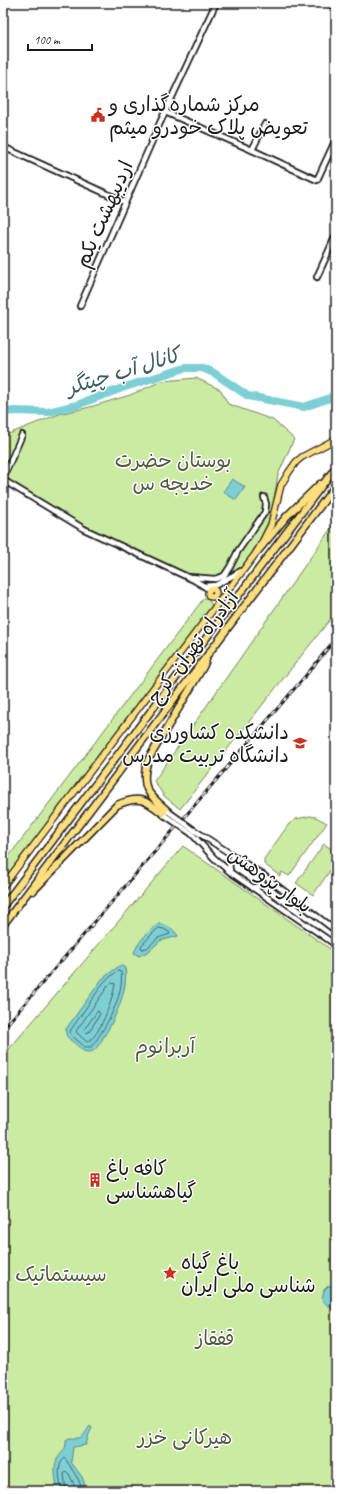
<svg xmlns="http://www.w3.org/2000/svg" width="339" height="1494" font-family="Caveat,'Playpen Sans Arabic',sans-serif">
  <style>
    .green { fill: #cbeaa2; stroke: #74835f }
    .water { fill: #7dcfd5; stroke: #56878b }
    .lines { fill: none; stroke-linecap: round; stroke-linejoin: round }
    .shore { stroke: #436466; stroke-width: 1 }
    .river { stroke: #7dcfd5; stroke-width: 8 }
    .minor-casing { stroke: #1c1c1c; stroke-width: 8 }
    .major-casing { stroke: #1c1c1c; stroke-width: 8 }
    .highway-casing { stroke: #1c1c1c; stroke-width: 9 }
    .minor { stroke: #fff; stroke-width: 4.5 }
    .major { stroke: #fedf80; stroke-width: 5.5 }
    .highway { stroke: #fedf80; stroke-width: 6 }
    .rail-casing { stroke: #1c1c1c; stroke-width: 3 }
    .rail { stroke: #fff; stroke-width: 1.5; stroke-dasharray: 4.5; stroke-linecap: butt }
    .minor-bridge-casing { stroke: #1c1c1c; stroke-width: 8; stroke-linecap: butt }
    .minor-bridge { stroke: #fff; stroke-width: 4.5 }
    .labels { text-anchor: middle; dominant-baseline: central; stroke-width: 3; stroke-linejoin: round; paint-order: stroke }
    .poi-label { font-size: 20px; fill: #1c1c1c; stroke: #fff; text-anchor: start }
    .street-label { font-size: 20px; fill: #1c1c1c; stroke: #fff }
    .park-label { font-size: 20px; fill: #515a44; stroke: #fff }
    .water-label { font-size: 21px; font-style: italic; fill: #3e5b5d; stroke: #fff }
  </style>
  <rect width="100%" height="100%" fill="#fff"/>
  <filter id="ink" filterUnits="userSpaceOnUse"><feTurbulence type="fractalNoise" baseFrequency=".025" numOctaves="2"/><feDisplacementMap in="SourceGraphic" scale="8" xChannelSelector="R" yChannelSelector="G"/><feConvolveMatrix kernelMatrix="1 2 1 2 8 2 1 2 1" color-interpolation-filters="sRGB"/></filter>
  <g filter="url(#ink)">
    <g class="green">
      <polygon points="196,378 221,390 228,404 273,420 294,439 278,475 271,516 253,553 246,563 230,576 220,583 206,584 82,525 3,477 3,436 59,414 90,407 130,395 162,381"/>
      <polygon points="336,521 336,612 180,809 164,796 154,781"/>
      <polygon points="204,598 207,598 211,604 212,607 3,882 3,864"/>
      <polygon points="310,816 316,817 327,823 289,876 282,872 280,876 264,864 264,859 289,824 296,819"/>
      <polygon points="324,844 336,852 336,862 313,895 296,883"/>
      <polygon points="183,846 336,953 336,1491 3,1491 3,1056"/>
    </g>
    <g class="water">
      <polygon points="232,479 245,487 236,500 223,492"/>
      <path d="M159,924C167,925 173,928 178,936L160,941L149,951L139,956L134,953C139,940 148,932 159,924Z"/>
      <path d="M119,966H122L125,968C129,989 114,1021 103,1038C100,1043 95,1053 88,1052C81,1052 78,1045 73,1042C68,1038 65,1036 66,1029L102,979Z"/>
      <polygon points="328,1286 331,1286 336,1288 336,1311 327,1305 322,1299 324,1290"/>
      <path d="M90,1426L92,1428L89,1434L86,1445L73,1447L71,1462L82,1477L87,1491H57C57,1482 53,1471 56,1462C59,1453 67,1452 66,1440L69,1438C84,1439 82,1437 90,1426Z"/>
    </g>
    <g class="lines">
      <g class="shore">
        <polygon points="159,928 164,929 169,932 170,934 158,938 147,948 142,949 141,946 151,935"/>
        <path d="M118,971L121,972C125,994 105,1030 91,1047H85L71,1035L70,1031L104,982Z"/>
        <path d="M112,983L115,984C113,998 100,1037 87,1042L77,1033L76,1031L108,986Z"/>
        <polygon points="98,1011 100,1014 89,1032 86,1033 85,1029"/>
        <path d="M61,1491C61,1480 55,1466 65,1458L78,1479L83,1491"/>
        <polyline points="66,1491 64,1474 66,1471 69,1474 77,1491"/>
      </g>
      <polyline class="river" points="3,412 15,411 48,412 77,405 125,387 185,368 202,368 214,373 248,396 304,407 330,398 336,392"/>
      <defs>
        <g id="minor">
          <polyline points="328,3 336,7"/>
          <polyline points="165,112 252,150 317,180 336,139"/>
          <polyline points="3,147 125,202"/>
          <polyline points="252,150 265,124"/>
          <polyline points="317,277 336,235"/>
          <polyline points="80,306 159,125 216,3"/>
          <polyline points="3,478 22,435"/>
          <polyline points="3,480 84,529 194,580 204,586 209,590"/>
          <polyline points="190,577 215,579 224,576 230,567 238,551 265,512 266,504 264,497"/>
          <polyline points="204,586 216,585 241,571"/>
          <polyline points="194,830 263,875 336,931"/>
          <polyline points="192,834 214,858 230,872 336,945"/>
          <polyline points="230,871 229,862 232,859 238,859"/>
          <polyline points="253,888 259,886 262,884 263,875"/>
        </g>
        <g id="major">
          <circle cx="212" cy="593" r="4"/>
          <polyline points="3,886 257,552 271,525 281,485 289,472 296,462 302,457 336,439"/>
        </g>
        <g id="highway">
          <polyline points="257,552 287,516 320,484"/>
          <path d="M169,812C149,795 139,788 148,760L203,667L206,660"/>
          <path d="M33,891L117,805C141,794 147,801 166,816"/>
          <path d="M3,906C113,759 226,614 336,467"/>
          <polyline points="3,925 336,485"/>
        </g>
      </defs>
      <use href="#minor" class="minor-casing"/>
      <use href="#major" class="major-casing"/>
      <use href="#highway" class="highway-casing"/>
      <use href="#minor" class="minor"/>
      <use href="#major" class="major"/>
      <use href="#highway" class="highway"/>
      <defs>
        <polyline id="rail" points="3,1029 313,667 336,638"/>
      </defs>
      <use href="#rail" class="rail-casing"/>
      <use href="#rail" class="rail"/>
      <defs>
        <g id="minor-bridge">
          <polyline points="169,812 194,830"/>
          <polyline points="166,816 192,834"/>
        </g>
      </defs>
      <use href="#minor-bridge" class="minor-bridge-casing"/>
      <use href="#minor-bridge" class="minor-bridge"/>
    </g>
  </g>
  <defs>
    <symbol id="civic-bare" viewBox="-9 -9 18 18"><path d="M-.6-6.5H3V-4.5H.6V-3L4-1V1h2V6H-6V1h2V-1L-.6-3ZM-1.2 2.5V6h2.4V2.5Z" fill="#c8321e" stroke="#fff" stroke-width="2.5" paint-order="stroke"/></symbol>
    <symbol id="university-bare" viewBox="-9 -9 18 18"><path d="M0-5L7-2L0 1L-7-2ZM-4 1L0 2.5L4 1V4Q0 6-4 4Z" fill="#c8321e" stroke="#fff" stroke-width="2.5" paint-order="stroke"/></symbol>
    <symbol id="building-bare" viewBox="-9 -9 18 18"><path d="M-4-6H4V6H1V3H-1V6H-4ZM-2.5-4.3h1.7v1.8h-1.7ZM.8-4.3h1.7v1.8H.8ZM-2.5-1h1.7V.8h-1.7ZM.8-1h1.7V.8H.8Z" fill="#c8321e" stroke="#fff" stroke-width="2.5" paint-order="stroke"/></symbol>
    <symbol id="sight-bare" viewBox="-9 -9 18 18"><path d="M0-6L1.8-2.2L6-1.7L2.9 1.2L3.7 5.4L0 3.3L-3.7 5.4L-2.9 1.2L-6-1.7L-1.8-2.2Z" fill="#c8321e" stroke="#fff" stroke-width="2.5" paint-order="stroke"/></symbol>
  </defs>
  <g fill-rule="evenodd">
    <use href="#civic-bare" x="88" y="105" width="20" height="20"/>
    <use href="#university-bare" x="290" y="733" width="20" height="20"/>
    <use href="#building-bare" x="85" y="1170" width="20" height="20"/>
    <use href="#sight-bare" x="160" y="1263" width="20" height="20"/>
  </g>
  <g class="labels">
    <g class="poi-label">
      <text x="109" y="104">مرکز شماره‌گذاری و<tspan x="109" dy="23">تعویض پلاک خودرو میثم</tspan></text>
      <text x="289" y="732" text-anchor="end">دانشکده کشاورزی<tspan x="289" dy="23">دانشگاه تربیت مدرس</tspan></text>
      <text x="106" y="1168">کافه باغ<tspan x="106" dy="23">گیاهشناسی</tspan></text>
      <text x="181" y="1262">باغ گیاه‌<tspan x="181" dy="23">شناسی ملی ایران</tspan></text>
    </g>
    <g class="street-label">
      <text transform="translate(104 214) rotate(-66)">اردیبهشت یکم</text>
      <text transform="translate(193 647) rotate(-53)">آزادراه تهران-کرج</text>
      <text transform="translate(270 880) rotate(36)">بلوار پژوهش</text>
    </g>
    <g class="park-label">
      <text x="173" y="460">بوستان حضرت<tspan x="173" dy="23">خدیجه س</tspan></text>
      <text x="165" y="1046">آربرانوم</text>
      <text x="61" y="1274">سیستماتیک</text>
      <text x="215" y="1338">قفقاز</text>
      <text x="185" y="1437">هیرکانی خزر</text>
    </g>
    <g class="water-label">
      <text transform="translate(123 371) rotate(-17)">کانال آب چیتگر</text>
    </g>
  </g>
  <rect width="339" height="1494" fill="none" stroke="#fff" stroke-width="16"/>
  <rect x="8" y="8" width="323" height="1478" fill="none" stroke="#1c1c1c" stroke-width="1.5" filter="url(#ink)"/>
  <path d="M28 44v6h64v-6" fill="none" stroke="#1c1c1c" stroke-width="2"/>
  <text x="34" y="44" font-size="12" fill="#1c1c1c" stroke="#ffffff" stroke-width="3" paint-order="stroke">100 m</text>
</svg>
